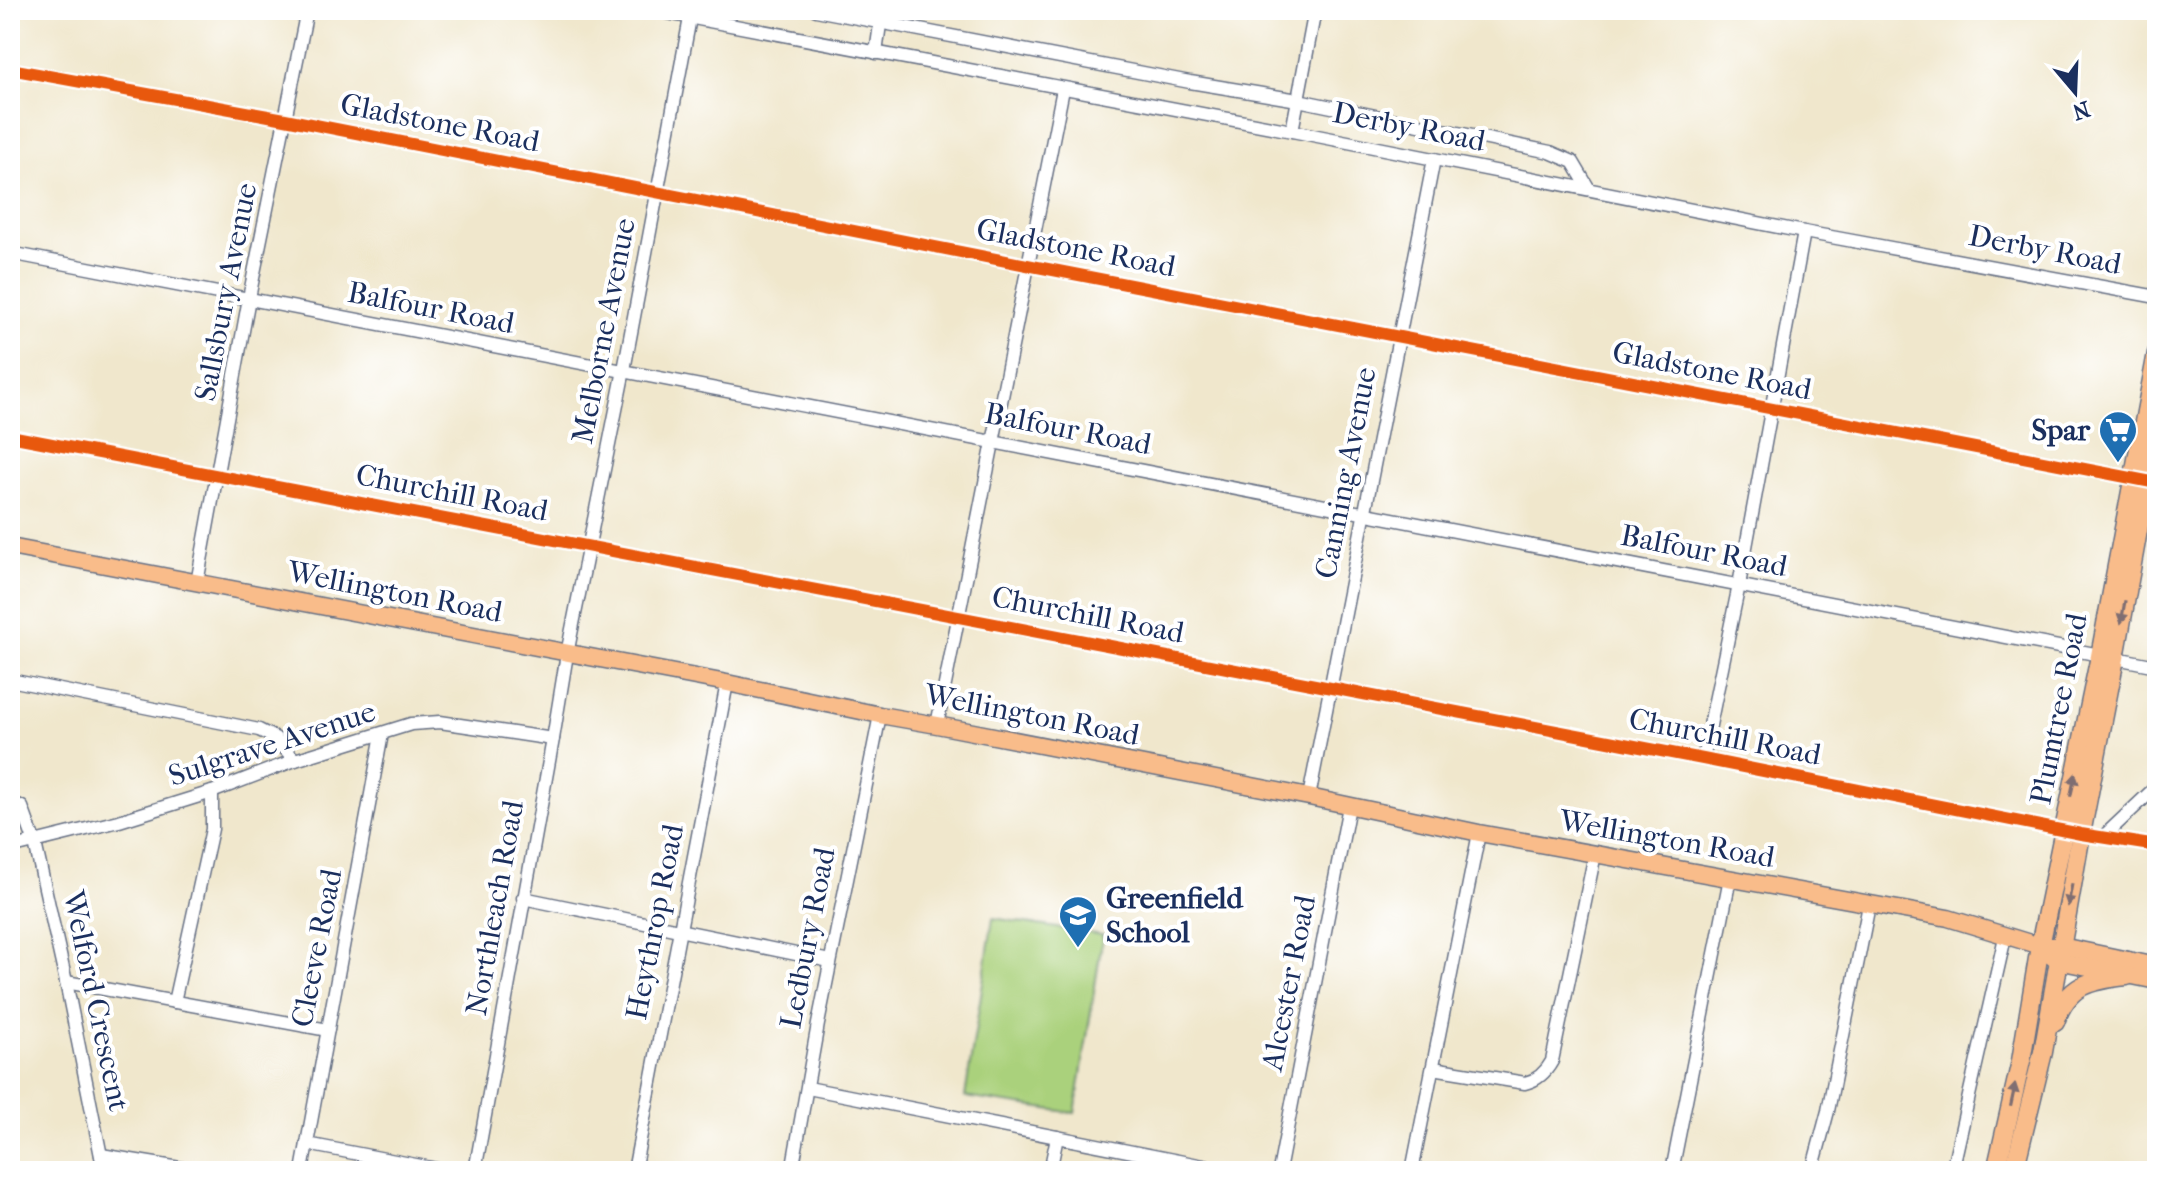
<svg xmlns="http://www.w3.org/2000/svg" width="2167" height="1181" font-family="'IM FELL French Canon',serif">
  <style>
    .green { fill: #aad17b; stroke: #62806c; stroke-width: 2 }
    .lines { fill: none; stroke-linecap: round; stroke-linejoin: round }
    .minor-casing { stroke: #666f84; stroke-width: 15 }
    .major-casing { stroke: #666f84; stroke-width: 19 }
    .highway-casing { stroke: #666f84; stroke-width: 21 }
    .minor { stroke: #fff; stroke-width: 12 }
    .major { stroke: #f9bc8a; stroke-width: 16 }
    .highway { stroke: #f9bc8a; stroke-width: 18 }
    .cycleway-casing { stroke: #fff; stroke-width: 17 }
    .cycleway { stroke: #e8590c; stroke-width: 12 }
    .oneway { fill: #7f6e72 }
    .labels { text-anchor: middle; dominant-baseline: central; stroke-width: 8; stroke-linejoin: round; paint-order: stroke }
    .street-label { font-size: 30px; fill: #1b2f5e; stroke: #fff }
    .poi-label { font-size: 30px; font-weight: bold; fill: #1b2f5e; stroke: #fff; text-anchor: end }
  </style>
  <rect width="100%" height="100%" fill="#fff"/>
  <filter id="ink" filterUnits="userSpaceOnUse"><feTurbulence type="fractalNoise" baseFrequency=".0125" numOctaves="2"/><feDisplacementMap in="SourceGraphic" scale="16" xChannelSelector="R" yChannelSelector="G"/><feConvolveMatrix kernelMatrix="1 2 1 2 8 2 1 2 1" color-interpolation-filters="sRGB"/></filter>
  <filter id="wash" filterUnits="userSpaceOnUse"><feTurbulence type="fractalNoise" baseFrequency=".006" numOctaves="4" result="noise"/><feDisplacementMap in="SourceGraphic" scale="32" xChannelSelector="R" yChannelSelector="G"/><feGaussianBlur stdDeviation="1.8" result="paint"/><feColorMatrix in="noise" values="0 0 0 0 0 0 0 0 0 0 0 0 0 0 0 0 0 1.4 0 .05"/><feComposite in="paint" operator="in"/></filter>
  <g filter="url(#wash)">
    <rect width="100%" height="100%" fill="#f0e7cc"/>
    <polygon class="green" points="993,918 1103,935 1075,1113 965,1097"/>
  </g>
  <g filter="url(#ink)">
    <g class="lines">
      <defs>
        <g id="minor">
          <polyline points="651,10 1292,131 1804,232 2157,297"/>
          <polyline points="816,10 1190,82 1298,100 1550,152 1573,162 1589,189"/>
          <polyline points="876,53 882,10"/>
          <polyline points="10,69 285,119 1027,265 2157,483"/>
          <polyline points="1292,131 1315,10"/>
          <polyline points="10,253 2157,666"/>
          <polyline points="10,436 1703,759 2081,834 2157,846"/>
          <polyline points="197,583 249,298 307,10"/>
          <polyline points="10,680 259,730 275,738 295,760"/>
          <polyline points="937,725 1063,89"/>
          <polyline points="1703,759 1739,585 1804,232"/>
          <polyline points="1309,797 1434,159"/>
          <polyline points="10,801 22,807 35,843 66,982 104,1171"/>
          <polyline points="2104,836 2157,786"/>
          <polyline points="10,848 119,821 212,792 295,760 411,724 440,722 553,739"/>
          <polyline points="523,898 830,961"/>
          <polyline points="66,982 328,1030"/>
          <polyline points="174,1002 212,829 212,792"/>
          <path d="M1433,1068L1525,1083C1538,1080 1546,1072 1552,1061L1595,854"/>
          <polyline points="808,1088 1229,1171"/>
          <polyline points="307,1144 447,1171"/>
          <polyline points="101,1155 198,1171"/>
          <polyline points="302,1171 382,734"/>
          <polyline points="475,1171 553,739 567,654 624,370 690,18"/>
          <polyline points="634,1171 727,683"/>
          <polyline points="792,1171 818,1024 880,715"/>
          <polyline points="1050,1171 1057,1137"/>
          <polyline points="1279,1171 1349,806"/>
          <polyline points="1412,1171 1479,833"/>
          <polyline points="1672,1171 1730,878"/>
          <polyline points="1812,1171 1828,1111 1869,905"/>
          <polyline points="1952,1171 2005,937"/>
        </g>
        <g id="major">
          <polyline points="10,547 727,683 880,715 937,725 1309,797 1479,833 1948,918 2040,946 2061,946 2157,966"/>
          <polyline points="2051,955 2058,961 2157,981"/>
        </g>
        <g id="highway">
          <path d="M2055,1022C2068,984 2090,980 2127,976"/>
          <polyline points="1996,1171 2021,1061 2040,946 2100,656 2157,353"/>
          <polyline points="2014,1171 2043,1052 2081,834 2115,658 2157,425"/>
        </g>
      </defs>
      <use href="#minor" class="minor-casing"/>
      <use href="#major" class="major-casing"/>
      <use href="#highway" class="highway-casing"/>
      <use href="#minor" class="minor"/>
      <use href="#major" class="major"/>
      <use href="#highway" class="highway"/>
      <defs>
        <g id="cycleway">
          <polyline points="10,69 285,119 1027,265 2157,483"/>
          <polyline points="10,436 1703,759 2081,834 2157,846"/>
        </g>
      </defs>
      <use href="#cycleway" class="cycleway-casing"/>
      <use href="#cycleway" class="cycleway"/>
    </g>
    <defs><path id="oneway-solid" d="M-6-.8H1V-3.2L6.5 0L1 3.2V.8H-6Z" transform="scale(2)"/></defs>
    <g class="oneway">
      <use href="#oneway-solid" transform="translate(2123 612) rotate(100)"/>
      <use href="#oneway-solid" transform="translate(2073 785) rotate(-78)"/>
      <use href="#oneway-solid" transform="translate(2070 895) rotate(100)"/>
      <use href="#oneway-solid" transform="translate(2013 1095) rotate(-78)"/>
    </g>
  </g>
  <defs>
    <symbol id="supermarket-pin" viewBox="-11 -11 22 30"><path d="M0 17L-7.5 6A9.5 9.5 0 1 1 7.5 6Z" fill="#1f6fb2" stroke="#fff"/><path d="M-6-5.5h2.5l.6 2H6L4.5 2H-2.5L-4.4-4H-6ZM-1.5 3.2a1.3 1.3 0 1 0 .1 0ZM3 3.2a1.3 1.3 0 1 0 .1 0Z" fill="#fff"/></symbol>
    <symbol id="school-pin" viewBox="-11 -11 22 30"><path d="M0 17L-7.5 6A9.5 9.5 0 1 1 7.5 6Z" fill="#1f6fb2" stroke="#fff"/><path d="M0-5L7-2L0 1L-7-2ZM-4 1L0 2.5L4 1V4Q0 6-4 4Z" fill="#fff"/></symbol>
  </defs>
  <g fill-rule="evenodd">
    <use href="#supermarket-pin" x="2096" y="408" width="44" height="60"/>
    <use href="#school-pin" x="1056" y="893" width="44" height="60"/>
  </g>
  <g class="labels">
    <g class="street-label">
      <text transform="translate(440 123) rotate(11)">Gladstone Road</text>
      <text transform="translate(1409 127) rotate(11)">Derby Road</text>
      <text transform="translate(1076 248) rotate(11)">Gladstone Road</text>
      <text transform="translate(2045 250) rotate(11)">Derby Road</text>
      <text transform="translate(226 292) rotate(-79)">Sallsbury Avenue</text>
      <text transform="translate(431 308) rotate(11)">Balfour Road</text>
      <text transform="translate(604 331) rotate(-79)">Melborne Avenue</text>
      <text transform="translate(1712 371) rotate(11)">Gladstone Road</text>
      <text transform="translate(1068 429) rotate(11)">Balfour Road</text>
      <text transform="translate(1346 473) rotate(-79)">Canning Avenue</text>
      <text transform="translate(452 493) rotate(11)">Churchill Road</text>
      <text transform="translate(1704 551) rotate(11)">Balfour Road</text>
      <text transform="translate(395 592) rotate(11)">Wellington Road</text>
      <text transform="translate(1088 615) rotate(11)">Churchill Road</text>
      <text transform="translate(2059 709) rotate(-79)">Plumtree Road</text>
      <text transform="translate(1032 715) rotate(11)">Wellington Road</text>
      <text transform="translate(1725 737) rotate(11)">Churchill Road</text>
      <text transform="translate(272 744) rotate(-18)">Sulgrave Avenue</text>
      <text transform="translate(1667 839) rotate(10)">Wellington Road</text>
      <text transform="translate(495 908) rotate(-80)">Northleach Road</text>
      <text transform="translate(655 922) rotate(-79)">Heythrop Road</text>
      <text transform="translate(808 938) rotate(-79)">Ledbury Road</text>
      <text transform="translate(317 948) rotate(-79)">Cleeve Road</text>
      <text transform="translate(1289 983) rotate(-79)">Alcester Road</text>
      <text transform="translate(96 1001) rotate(78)">Welford Crescent</text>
    </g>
    <g class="poi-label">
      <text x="2090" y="430">Spar</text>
      <text x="1106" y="898" text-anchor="start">Greenfield<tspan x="1106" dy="34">School</tspan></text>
    </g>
  </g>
  <rect width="2167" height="1181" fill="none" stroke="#fff" stroke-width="40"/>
  <g transform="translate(2075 92) rotate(161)" stroke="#ffffff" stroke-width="6" paint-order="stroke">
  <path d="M0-6L14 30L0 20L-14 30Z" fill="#1b2f5e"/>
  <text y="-12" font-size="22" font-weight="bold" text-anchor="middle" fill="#1b2f5e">N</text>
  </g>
</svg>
